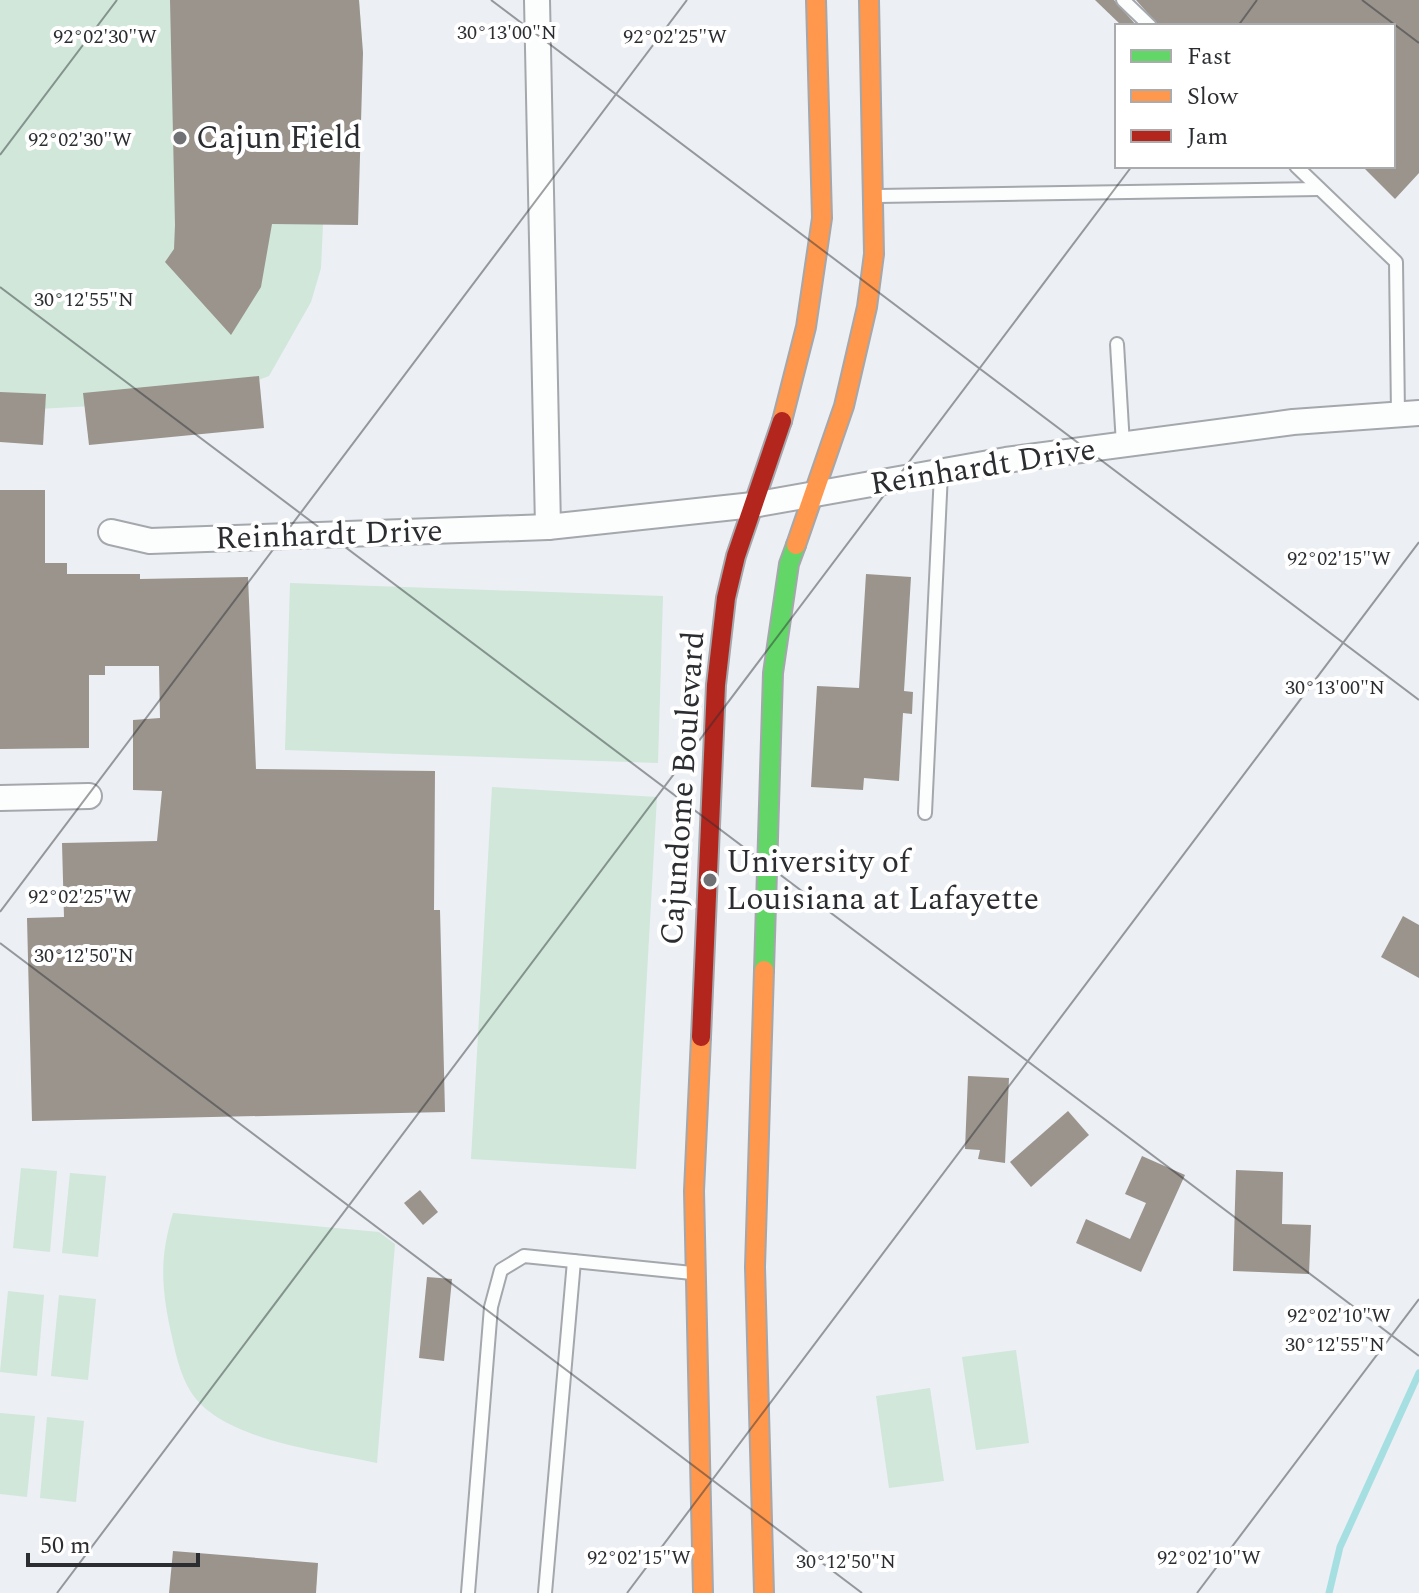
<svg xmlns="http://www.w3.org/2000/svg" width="1419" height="1593" font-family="Spectral,serif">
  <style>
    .green { fill: #d0e7da }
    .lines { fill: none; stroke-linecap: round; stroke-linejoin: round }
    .stream { stroke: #a5dfe2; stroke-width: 7 }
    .building { fill: #9a948d }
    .lane-casing { stroke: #a4a7ab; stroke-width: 16 }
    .street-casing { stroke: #a4a7ab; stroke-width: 28 }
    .fast-casing { stroke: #a4a7ab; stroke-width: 22 }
    .slow-casing { stroke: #a4a7ab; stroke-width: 22 }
    .jam-casing { stroke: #a4a7ab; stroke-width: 22 }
    .lane { stroke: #fcfdfd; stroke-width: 12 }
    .street { stroke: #fcfdfd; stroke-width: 24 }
    .fast { stroke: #63d668; stroke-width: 18 }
    .slow { stroke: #ff974d; stroke-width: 18 }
    .jam { stroke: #b3261e; stroke-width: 18 }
    .ticks { fill: none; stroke: #2b2d31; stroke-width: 2; stroke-opacity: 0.45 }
    .poi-dot { fill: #6f7175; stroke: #fff; stroke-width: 3 }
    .labels { text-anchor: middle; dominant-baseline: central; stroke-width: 8; stroke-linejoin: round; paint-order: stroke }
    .poi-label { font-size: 32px; fill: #2b2d31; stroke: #fff; text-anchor: start }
    .street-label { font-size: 32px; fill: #2b2d31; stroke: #fff }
    .ticks-label { font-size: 20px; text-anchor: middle; fill: #2b2d31; stroke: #fff; stroke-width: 8; stroke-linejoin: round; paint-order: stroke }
  </style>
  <rect width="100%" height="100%" fill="#eceff4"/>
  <g class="green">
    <polygon points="0,0 359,0 363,53 323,224 321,268 311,302 269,376 205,400 0,411"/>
    <polygon points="290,583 663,596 658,763 285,750"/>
    <polygon points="492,787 657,797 636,1169 471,1159"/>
    <polygon points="21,1168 57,1171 50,1252 13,1248"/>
    <polygon points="70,1173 106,1176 98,1257 62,1253"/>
    <path d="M173,1213L379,1232L395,1244L377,1463C324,1451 222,1441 191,1392C179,1373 175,1350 170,1328C161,1284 160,1256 173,1213Z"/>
    <polygon points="8,1291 44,1295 37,1376 0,1372"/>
    <polygon points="59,1295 96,1299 88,1380 51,1376"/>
    <polygon points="1016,1350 1029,1443 976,1450 962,1357"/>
    <polygon points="930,1388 944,1481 889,1488 876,1396"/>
    <polygon points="0,1413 35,1416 27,1497 0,1494"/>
    <polygon points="47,1417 84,1421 76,1502 40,1498"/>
  </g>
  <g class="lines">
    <polyline class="stream" points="1329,1593 1340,1547 1419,1373"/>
  </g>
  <g class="building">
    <polygon points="170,0 359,0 363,53 358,225 272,224 261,287 231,335 165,262 174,249 175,225"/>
    <polygon points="1095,0 1114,0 1137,26 1122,26"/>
    <polygon points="1136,0 1419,0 1419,173 1395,199 1362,166 1393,166 1393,26 1159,26"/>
    <polygon points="259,376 264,428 89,445 83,393"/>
    <polygon points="0,392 46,394 43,445 0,442"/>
    <polygon points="0,490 45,490 45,563 67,563 67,574 140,574 140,579 248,577 256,769 435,771 434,910 440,910 445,1112 32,1121 27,918 64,917 62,843 157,841 162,791 133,790 133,720 160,718 159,666 105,666 105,675 89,675 89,748 0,749"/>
    <polygon points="866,574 911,577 904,691 913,692 912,714 903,713 899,781 864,778 863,790 811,787 817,686 859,688"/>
    <polygon points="1403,916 1419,925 1419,978 1381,957"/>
    <polygon points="968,1076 1009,1078 1005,1163 978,1159 980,1150 965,1149"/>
    <polygon points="1068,1111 1089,1135 1031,1187 1010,1162"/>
    <polygon points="1142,1156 1185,1175 1141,1272 1076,1243 1086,1219 1130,1239 1146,1203 1125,1194"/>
    <polygon points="1236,1170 1283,1172 1282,1224 1311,1225 1309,1274 1233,1271"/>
    <polygon points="420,1190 438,1212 423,1225 404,1203"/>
    <polygon points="427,1277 452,1279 444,1361 419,1358"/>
    <polygon points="173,1551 318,1563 316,1593 169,1593"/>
  </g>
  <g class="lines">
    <defs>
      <g id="lane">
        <polyline points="1123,0 1150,26"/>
        <polyline points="1296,166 1396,262 1398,414"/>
        <polyline points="878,196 1319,189"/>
        <polyline points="1117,344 1123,445"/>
        <polyline points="925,813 941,473"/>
        <polyline points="468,1593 491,1307 501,1270 524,1256 692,1273"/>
        <polyline points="545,1593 574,1261"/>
      </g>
      <g id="street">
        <polyline points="537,0 548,527"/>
        <polyline points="111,532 150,541 548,527 753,505 1006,460 1293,422 1419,413"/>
        <polyline points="0,798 89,796"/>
      </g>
      <polyline id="fast" points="764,970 773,673 789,564 796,545"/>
      <g id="slow">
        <polyline points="782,421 806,327 822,218 816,0"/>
        <polyline points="796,545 844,406 867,307 874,254 869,0"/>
        <polyline points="701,1037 694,1191 703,1593"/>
        <polyline points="764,1593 755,1267 764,970"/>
      </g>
      <polyline id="jam" points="701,1037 716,685 726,598 736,556 782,421"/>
    </defs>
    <use href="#lane" class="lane-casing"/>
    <use href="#street" class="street-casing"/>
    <use href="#fast" class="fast-casing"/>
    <use href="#slow" class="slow-casing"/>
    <use href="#jam" class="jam-casing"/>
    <use href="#lane" class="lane"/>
    <use href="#street" class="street"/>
    <use href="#fast" class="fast"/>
    <use href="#slow" class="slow"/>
    <use href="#jam" class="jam"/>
  </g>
  <path class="ticks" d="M491,0L1419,700M1362,0L1419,43M1238,26L1257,0M0,155L117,0M0,287L1419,1356M0,912L687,0M0,943L862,1593M57,1593L1132,166M627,1593L1419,542M1197,1593L1419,1299"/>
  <g class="poi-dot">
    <circle cx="180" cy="138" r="8"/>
    <circle cx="710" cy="880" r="8"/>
  </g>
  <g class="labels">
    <g class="poi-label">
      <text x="196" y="138">Cajun Field</text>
      <text x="726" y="862">University of<tspan x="726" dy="37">Louisiana at Lafayette</tspan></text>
    </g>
    <g class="street-label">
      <text transform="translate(983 467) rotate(-9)">Reinhardt Drive</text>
      <text transform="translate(329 535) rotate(-2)">Reinhardt Drive</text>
      <text transform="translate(683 788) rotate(-86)">Cajundome Boulevard</text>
    </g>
  </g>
  <g class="ticks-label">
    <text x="507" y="39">30°13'00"N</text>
    <text x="105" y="43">92°02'30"W</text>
    <text x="675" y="43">92°02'25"W</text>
    <text x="80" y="146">92°02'30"W</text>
    <text x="84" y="306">30°12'55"N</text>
    <text x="1339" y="565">92°02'15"W</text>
    <text x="1335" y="694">30°13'00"N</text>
    <text x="80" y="903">92°02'25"W</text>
    <text x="84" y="962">30°12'50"N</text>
    <text x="1339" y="1322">92°02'10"W</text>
    <text x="1335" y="1351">30°12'55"N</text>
    <text x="639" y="1564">92°02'15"W</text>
    <text x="1209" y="1564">92°02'10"W</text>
    <text x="846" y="1568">30°12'50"N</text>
  </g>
  <rect x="1115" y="24" width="280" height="144" fill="#ffffff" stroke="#aaabad" stroke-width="2"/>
  <rect x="1131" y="50" width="40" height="12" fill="#63d668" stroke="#aaabad" stroke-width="2"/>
  <text x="1187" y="64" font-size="24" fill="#2b2d31">Fast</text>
  <rect x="1131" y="90" width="40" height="12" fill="#ff974d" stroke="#aaabad" stroke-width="2"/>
  <text x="1187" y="104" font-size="24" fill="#2b2d31">Slow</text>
  <rect x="1131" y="130" width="40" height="12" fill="#b3261e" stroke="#aaabad" stroke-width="2"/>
  <text x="1187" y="144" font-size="24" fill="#2b2d31">Jam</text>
  <path d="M28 1553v12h170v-12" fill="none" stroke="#2b2d31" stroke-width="4"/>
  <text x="40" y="1553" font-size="24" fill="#2b2d31" stroke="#ffffff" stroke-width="6" paint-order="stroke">50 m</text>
</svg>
